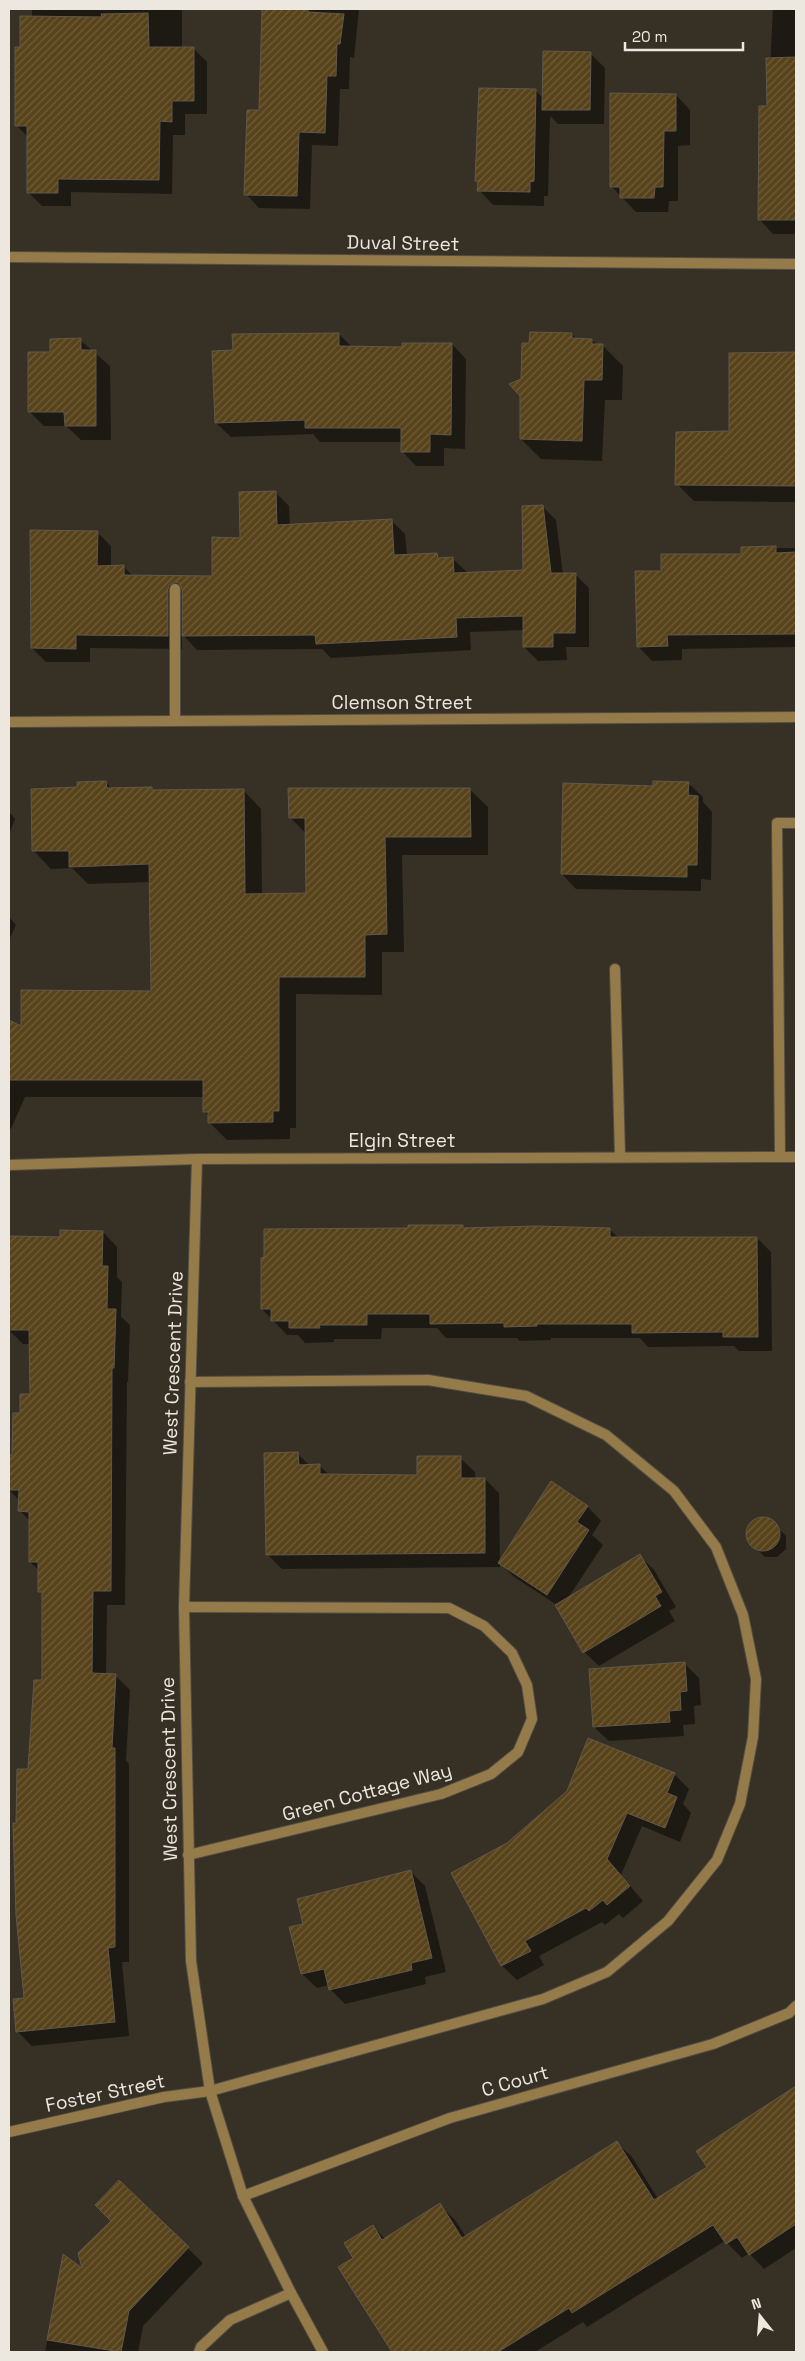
<svg xmlns="http://www.w3.org/2000/svg" width="805" height="2361" font-family="'Space Grotesk',sans-serif">
  <style>
    .shadow { fill: #0007 }
    .building { fill: url(#building-hatch); stroke: #61594c }
    .lines { fill: none; stroke-linecap: round; stroke-linejoin: round }
    .service-casing { stroke: #544d43; stroke-width: 12 }
    .minor-casing { stroke: #544d43; stroke-width: 12 }
    .service { stroke: #967b4a; stroke-width: 10 }
    .minor { stroke: #967b4a; stroke-width: 10 }
    .labels { text-anchor: middle; dominant-baseline: central; stroke-width: 4; stroke-linejoin: round; paint-order: stroke }
    .street-label { font-size: 19px; fill: #ece8e0; stroke: #373025 }
  </style>
  <defs>
    <pattern id="building-hatch" width="6" height="6" patternUnits="userSpaceOnUse" patternTransform="scale(1.25)"><rect width="6" height="6" fill="#57421a"/><path d="M-1 1l2-2M0 6l6-6M5 7l2-2" fill="none" stroke="#6f5d3b"/></pattern>
  </defs>
  <rect width="100%" height="100%" fill="#373025"/>
  <g class="shadow">
    <polygon points="32,9 182,9 182,48 193,48 207,62 207,114 185,114 185,135 173,135 172,194 71,192 71,206 42,206 28,192 28,137 16,125 21,48 32,18"/>
    <polygon points="263,9 359,9 354,58 350,57 349,89 340,89 338,146 312,145 310,209 259,208 246,194 260,112"/>
    <polygon points="773,9 796,9 796,234 773,234 759,219 768,107"/>
    <polygon points="590,53 605,68 604,124 558,124 550,116 548,196 544,196 544,206 493,205 479,190 479,183 477,180 536,91 543,98"/>
    <polygon points="676,95 690,110 690,145 678,146 678,201 669,201 668,212 636,212 611,186"/>
    <polygon points="339,334 353,348 403,348 452,344 466,359 465,449 444,448 444,466 416,466 402,451 402,442 320,442 313,434 231,437 216,423 234,352"/>
    <polygon points="572,334 577,339 592,340 597,345 602,345 623,366 622,400 605,400 602,461 541,459 521,439 522,380"/>
    <polygon points="80,340 110,366 111,440 81,440 66,426 44,426 30,412 51,353"/>
    <polygon points="796,353 796,502 694,501 677,484 730,432 730,354"/>
    <polygon points="275,492 289,506 290,526 391,520 405,534 407,556 437,555 441,559 453,559 468,573 524,571 542,506 556,520 563,574 575,574 589,588 589,647 566,647 567,660 538,661 524,647 524,630 470,632 471,650 331,658 322,649 197,650 182,634 182,649 90,648 90,662 46,662 32,648 97,532 111,546 111,567 124,567 133,576 214,577"/>
    <polygon points="742,548 796,548 796,647 682,649 682,660 652,661 638,646 663,572 742,555"/>
    <polygon points="106,782 113,790 152,788 155,792 244,791 261,809 262,895 307,895 306,834 290,817 470,790 488,807 488,855 402,855 404,952 382,952 382,995 296,994 296,1128 290,1128 290,1139 227,1140 209,1122 209,1116 204,1111 204,1097 25,1097 11,1129 9,1128 9,1022 22,1028 152,992 151,882 88,884 72,868 51,869 34,851 78,789"/>
    <polygon points="688,783 703,797 703,802 712,812 711,880 701,879 701,891 576,889 562,874 654,787"/>
    <polygon points="9,812 15,819 9,834"/>
    <polygon points="9,917 16,925 9,940"/>
    <polygon points="463,1226 465,1229 609,1229 619,1238 757,1238 771,1252 772,1351 739,1351 734,1346 648,1347 640,1338 551,1338 551,1340 520,1341 517,1338 446,1338 437,1328 382,1328 381,1339 334,1339 334,1342 305,1343 298,1335 287,1335 262,1309 409,1229"/>
    <polygon points="103,1232 117,1247 117,1277 122,1282 121,1317 130,1325 128,1382 127,1382 125,1605 107,1605 106,1675 115,1675 130,1690 126,1760 129,1764 129,1962 122,1962 129,2036 32,2046 17,2031 25,1999 17,1824 29,1771 43,1681 43,1595 40,1591 40,1571 30,1562 30,1521 20,1511 20,1501 9,1490 9,1457 13,1457 21,1414 32,1395 31,1344 23,1344 9,1330 9,1237 61,1238"/>
    <polygon points="298,1454 310,1466 319,1465 330,1476 418,1476 460,1458 475,1472 475,1479 485,1479 499,1493 500,1567 282,1569 267,1554"/>
    <polygon points="587,1506 601,1521 592,1535 603,1545 568,1598 640,1556 654,1570 676,1607 669,1611 675,1621 599,1666 584,1652 557,1605 514,1577 500,1563"/>
    <polygon points="768,1518 786,1536 786,1549 777,1557 765,1557 748,1541 748,1528 756,1519"/>
    <polygon points="684,1663 699,1678 701,1705 694,1706 695,1724 683,1725 684,1736 609,1741 594,1727"/>
    <polygon points="674,1774 689,1789 683,1804 691,1813 680,1842 642,1826 621,1875 643,1901 623,1918 619,1914 605,1925 602,1922 539,1956 544,1965 517,1980 502,1966 453,1873"/>
    <polygon points="411,1872 425,1886 446,1972 425,1977 426,1984 345,2004 330,1989 329,1985 317,1988 302,1974 290,1928 304,1924"/>
    <polygon points="796,2088 796,2248 764,2269 749,2253 742,2258 725,2241 587,2327 583,2322 535,2352 393,2352 340,2268 355,2259 373,2226 385,2239 440,2205 455,2220 466,2237 617,2143 632,2157 658,2199 709,2168 698,2151"/>
    <polygon points="119,2182 203,2263 143,2326 138,2352 45,2352 64,2256 85,2271 113,2221"/>
  </g>
  <g class="building">
    <polygon points="262,9 308,9 308,12 344,14 340,44 337,44 336,76 327,76 325,133 299,132 297,196 244,195 247,110 259,110"/>
    <polygon points="148,13 149,47 194,47 194,101 172,101 172,122 160,121 159,180 58,179 58,193 27,193 27,126 15,126 15,47 20,47 20,16 102,17 101,14"/>
    <polygon points="543,51 591,52 590,110 542,110"/>
    <polygon points="796,57 796,220 758,220 759,106 767,106 766,58"/>
    <polygon points="479,88 536,89 534,181 530,182 530,192 477,191 478,181 475,181"/>
    <polygon points="610,93 676,94 676,131 664,131 663,187 655,187 654,198 620,198 620,187 610,187"/>
    <polygon points="530,332 572,333 572,338 592,339 592,344 603,344 602,380 584,380 582,441 520,439 520,396 509,384 521,379 522,343 529,343"/>
    <polygon points="339,333 339,346 402,347 402,343 452,343 451,435 430,434 430,452 401,452 401,428 305,428 305,420 215,423 212,351 233,350 232,334"/>
    <polygon points="81,338 81,350 96,350 96,426 65,426 64,412 28,412 28,352 50,352 50,339"/>
    <polygon points="796,352 796,486 675,485 676,432 729,431 729,353"/>
    <polygon points="276,491 277,525 392,519 394,555 437,553 438,558 453,557 454,573 523,570 522,506 543,505 551,573 576,573 575,633 553,633 553,647 523,647 523,616 456,618 457,637 438,638 316,644 315,635 182,636 182,589 179,583 175,582 169,585 168,589 168,636 76,635 76,649 31,648 30,530 98,531 97,566 124,565 124,575 212,576 212,537 240,538 239,492"/>
    <polygon points="776,546 776,553 796,552 796,634 667,635 668,646 637,647 635,571 661,571 661,554 741,554 741,547"/>
    <polygon points="106,781 107,788 152,787 152,790 244,789 245,894 306,893 305,818 289,818 288,788 470,788 471,837 385,837 387,934 365,935 365,977 279,977 279,1111 273,1111 273,1122 208,1123 208,1112 203,1112 203,1080 9,1080 9,1020 21,1026 21,990 151,991 149,864 69,867 69,851 32,851 31,789 77,787 77,782"/>
    <polygon points="653,781 689,782 688,795 698,796 697,865 687,865 687,877 561,874 563,783 653,786"/>
    <polygon points="408,1225 463,1225 463,1228 536,1226 610,1228 610,1237 757,1237 758,1337 723,1337 723,1332 632,1333 632,1324 537,1324 537,1326 504,1327 504,1323 430,1324 430,1314 367,1314 367,1325 319,1325 320,1328 289,1328 289,1321 271,1321 271,1309 261,1309 261,1258 264,1257 264,1229 408,1228"/>
    <polygon points="60,1230 103,1231 102,1266 108,1266 107,1309 116,1309 114,1368 112,1368 111,1591 93,1591 92,1673 116,1674 112,1748 115,1748 115,1947 108,1948 115,2022 16,2032 13,1999 24,1998 16,1915 13,1823 16,1823 17,1769 28,1769 34,1680 42,1680 42,1592 38,1592 38,1562 29,1562 29,1512 18,1511 19,1490 9,1490 9,1455 12,1455 13,1413 20,1413 20,1394 30,1394 29,1330 9,1330 9,1236 60,1237"/>
    <polygon points="298,1452 299,1465 320,1464 320,1474 417,1475 417,1456 461,1456 461,1478 485,1478 485,1553 266,1555 264,1453"/>
    <polygon points="551,1481 588,1506 577,1522 589,1530 547,1595 498,1563"/>
    <circle cx="763" cy="1534" r="17"/>
    <polygon points="640,1554 662,1592 655,1596 661,1606 583,1653 555,1605"/>
    <polygon points="685,1662 687,1691 680,1692 681,1710 669,1711 670,1722 593,1727 589,1669"/>
    <polygon points="588,1738 675,1773 667,1793 677,1797 665,1828 627,1813 607,1859 630,1886 607,1905 603,1900 589,1911 586,1908 525,1941 531,1951 501,1966 451,1873 507,1843 567,1791"/>
    <polygon points="411,1870 432,1958 411,1963 412,1970 329,1990 324,1969 301,1974 289,1927 303,1924 297,1899"/>
    <polygon points="796,2086 796,2224 749,2255 737,2237 726,2244 713,2225 572,2313 569,2308 498,2352 392,2352 338,2267 353,2258 344,2243 373,2225 382,2240 440,2203 462,2238 617,2141 654,2200 707,2167 696,2151"/>
    <polygon points="119,2180 189,2247 129,2311 121,2352 47,2340 63,2254 82,2268 78,2253 111,2221 95,2205"/>
  </g>
  <g class="lines">
    <defs>
      <g id="service">
        <polyline points="175,721 175,589"/>
        <polyline points="615,969 620,1156"/>
        <polyline points="780,1157 777,823 796,823"/>
        <polyline points="190,1382 428,1380 526,1396 606,1435 674,1491 716,1547 743,1615 756,1679 753,1737 740,1804 717,1860 668,1921 607,1972 543,1999 210,2091"/>
      </g>
      <g id="minor">
        <polyline points="9,257 796,264"/>
        <polyline points="9,722 796,717"/>
        <polyline points="197,1159 184,1607 191,1961 210,2091 243,2196 291,2293 323,2352"/>
        <polyline points="9,1165 197,1159 796,1157"/>
        <polyline points="184,1607 449,1608 484,1626 512,1653 527,1685 532,1719 518,1752 491,1774 441,1794 188,1855"/>
        <polyline points="9,2132 164,2097 210,2091"/>
        <polyline points="243,2196 450,2118 713,2044 789,2013 796,2006"/>
        <polyline points="199,2352 201,2347 230,2320 291,2293"/>
      </g>
    </defs>
    <use href="#service" class="service-casing"/>
    <use href="#minor" class="minor-casing"/>
    <use href="#service" class="service"/>
    <use href="#minor" class="minor"/>
  </g>
  <g class="labels">
    <g class="street-label">
      <text transform="translate(403 243) rotate(1)">Duval Street</text>
      <text x="402" y="702">Clemson Street</text>
      <text x="402" y="1140">Elgin Street</text>
      <text transform="translate(173 1363) rotate(-88)">West Crescent Drive</text>
      <text transform="translate(169 1769) rotate(-91)">West Crescent Drive</text>
      <text transform="translate(367 1792) rotate(-15)">Green Cottage Way</text>
      <text transform="translate(515 2081) rotate(-16)">C Court</text>
      <text transform="translate(105 2093) rotate(-12)">Foster Street</text>
    </g>
  </g>
  <rect width="805" height="2361" fill="none" stroke="#ece8e0" stroke-width="20"/>
  <g transform="translate(760 2316) rotate(343)" stroke="#373025" stroke-width="4" paint-order="stroke">
  <path d="M0-4L9 19L0 12L-9 19Z" fill="#ece8e0"/>
  <text y="-8" font-size="14" font-weight="bold" text-anchor="middle" fill="#ece8e0">N</text>
  </g>
  <path d="M625 42v8h118v-8" fill="none" stroke="#ece8e0" stroke-width="2.5"/>
  <text x="632" y="42" font-size="15" fill="#ece8e0" stroke="#373025" stroke-width="4" paint-order="stroke">20 m</text>
</svg>
